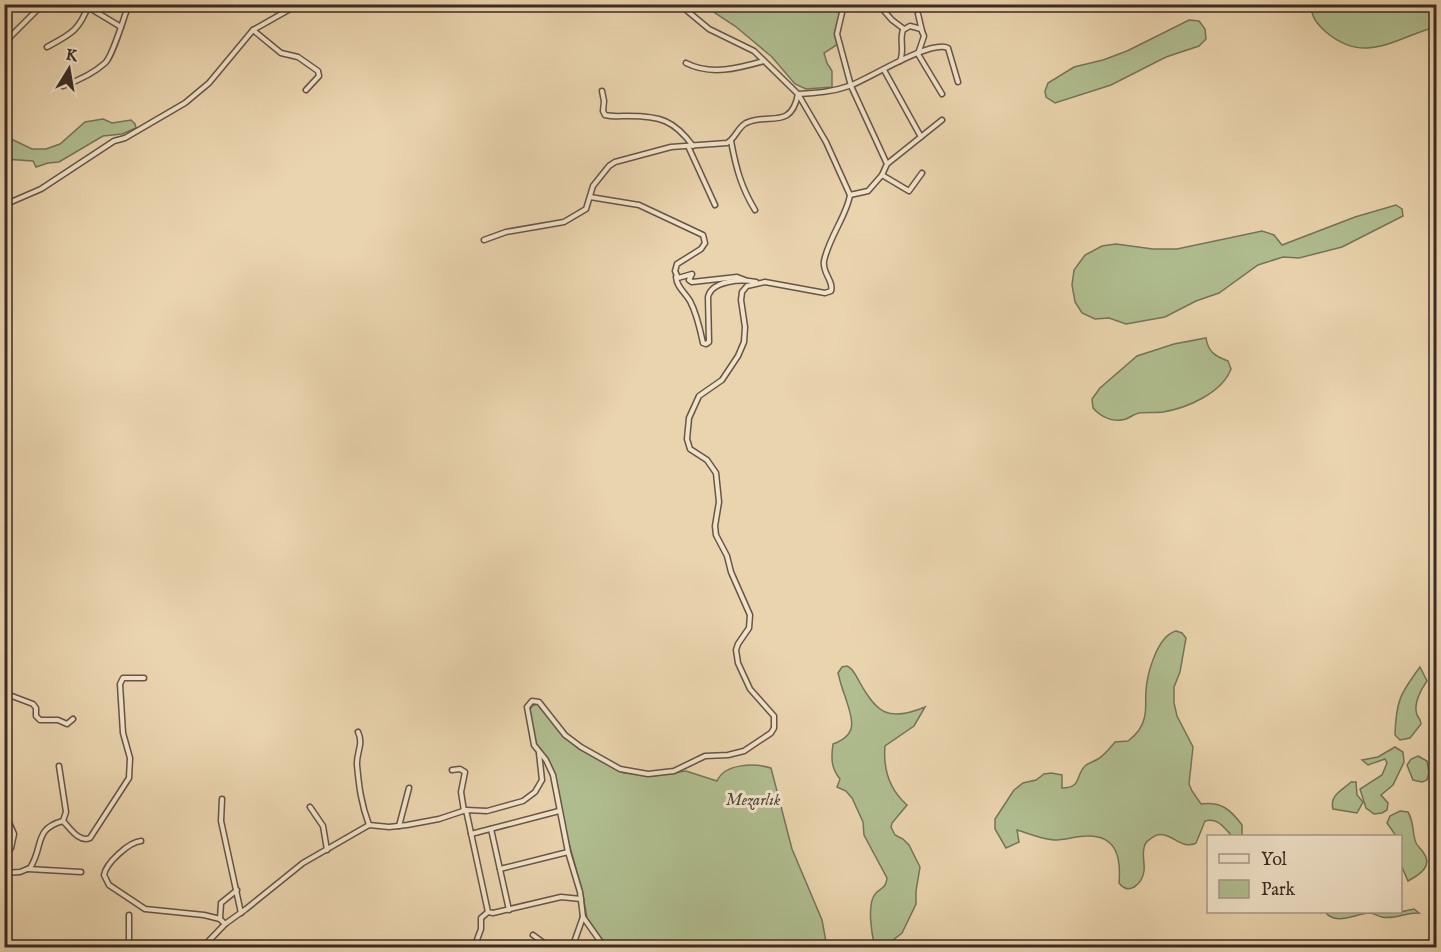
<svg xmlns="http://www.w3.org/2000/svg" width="1441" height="952" font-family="'IM FELL English',serif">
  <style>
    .green { fill: #b0be90; stroke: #75745a; stroke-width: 1.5 }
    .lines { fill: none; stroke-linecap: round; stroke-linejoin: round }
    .minor-casing { stroke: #665547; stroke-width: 7 }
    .minor { stroke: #f1e3ca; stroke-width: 4 }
    .labels { text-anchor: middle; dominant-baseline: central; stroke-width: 6; stroke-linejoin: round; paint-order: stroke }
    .park-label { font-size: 16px; font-style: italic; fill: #52483a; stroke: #f1e3ca }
  </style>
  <rect width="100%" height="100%" fill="#ead4ae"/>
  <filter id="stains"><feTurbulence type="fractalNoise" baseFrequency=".00333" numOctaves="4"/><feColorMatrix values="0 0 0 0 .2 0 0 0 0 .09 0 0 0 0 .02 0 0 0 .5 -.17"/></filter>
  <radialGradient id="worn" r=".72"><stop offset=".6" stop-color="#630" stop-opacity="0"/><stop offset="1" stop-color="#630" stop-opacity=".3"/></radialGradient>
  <g class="green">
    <path d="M1311,4L1436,5V27C1396,37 1366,66 1326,32C1317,24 1311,17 1311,4Z"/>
    <polygon points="710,5 843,5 837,35 838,44 824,53 827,63 832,71 832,87 806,89 795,84 772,57 735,26 715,13"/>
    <polygon points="1189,20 1199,21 1205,29 1206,39 1199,46 1166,57 1111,85 1055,103 1046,97 1045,91 1048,83 1074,67 1103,60 1127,51"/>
    <polygon points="103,119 112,123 131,120 135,124 136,128 122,134 103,136 59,162 48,163 36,167 33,161 5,159 5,136 32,149 46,149 60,144 85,122"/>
    <polygon points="1396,205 1402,209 1403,216 1342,247 1299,258 1283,257 1258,265 1219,293 1196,301 1165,317 1126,324 1109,318 1095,319 1082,313 1075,302 1072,285 1074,270 1085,255 1102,246 1116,244 1153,249 1177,249 1262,231 1274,235 1282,245 1355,217"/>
    <path d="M1206,338C1208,352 1215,356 1228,361L1231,369C1222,393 1187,408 1163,412C1155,413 1147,412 1139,413C1134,414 1131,417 1126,419C1113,423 1101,417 1093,408L1092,399L1100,388L1137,356L1174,344Z"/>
    <path d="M1176,631L1182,633L1186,638L1180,672L1174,687V703L1177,716L1193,747L1189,784L1192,791L1201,804C1221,801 1231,810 1242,825V836H1232C1224,828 1218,817 1205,821L1196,843C1178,852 1168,823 1149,840C1147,841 1144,845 1144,848C1142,855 1145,864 1144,871C1142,884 1129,896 1119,883C1121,860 1118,835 1087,836C1076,836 1066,840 1054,840C1041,839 1030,834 1017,830L1019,842L1006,848L995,829V819L1014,790L1023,783L1036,780L1044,774L1051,773L1062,775V788C1082,788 1075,776 1085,766C1088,763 1093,762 1098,759C1105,755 1110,748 1115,742L1128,741C1136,735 1142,728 1144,719C1147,710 1145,700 1146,691C1147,674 1157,636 1176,631Z"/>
    <path d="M847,666C854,669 855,675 859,681C877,714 889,722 925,707L914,726L885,746C883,769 890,790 907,805L892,823L891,827L895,835L903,839L909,845L920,867L916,891V904L902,933L884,947H875C872,936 866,903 876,893C882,887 886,888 887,878L864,835L863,822L852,798L846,791L837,787L840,779C831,768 831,758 833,744C861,734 851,716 845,696C842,689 840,681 838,673L842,667Z"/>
    <path d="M1420,667L1427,681C1421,689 1413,704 1417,715C1419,718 1421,720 1421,724L1410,738L1400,740L1395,735C1396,701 1400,694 1420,667Z"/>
    <path d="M537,704L542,707L561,733L579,749L624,773L654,776L686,771L717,781C725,763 755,763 771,768L792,849L822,920L827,947H607L587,918L582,890L565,829L552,769L546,756L535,745L529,711L532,706Z"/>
    <polygon points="1395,747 1403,752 1404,762 1393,785 1381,795 1388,803 1387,810 1382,813 1374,814 1366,808 1360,789 1382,775 1387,763 1385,759 1368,765 1362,760 1378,757"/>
    <polygon points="1418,756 1427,761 1429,773 1427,780 1422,782 1413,780 1407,765 1411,759"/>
    <path d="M1351,782H1356L1357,795L1363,802L1357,813L1333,809C1329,795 1343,790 1351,782Z"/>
    <path d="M1400,811L1408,812C1414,822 1412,830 1415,840C1416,846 1420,847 1423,852C1434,866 1419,875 1408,881L1401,865L1400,836H1396L1387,823L1390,816Z"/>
    <path d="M1414,909L1419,913C1407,912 1394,920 1382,917C1377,916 1375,913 1369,913C1355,914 1336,926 1325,912H1400Z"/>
  </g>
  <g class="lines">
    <defs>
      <g id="minor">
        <polyline points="83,4 121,27"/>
        <polyline points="844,4 837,34 851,86 887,164"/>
        <polyline points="878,4 892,20 904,29"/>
        <polyline points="918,14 922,31"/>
        <polyline points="253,30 281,53 298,57 318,71 319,76 306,90"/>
        <polyline points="10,37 43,4"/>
        <path d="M47,47C71,34 79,31 89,4"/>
        <path d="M900,61C905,49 899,41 903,30L910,26L921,29L924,36L918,54L942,94"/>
        <path d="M686,63C711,76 739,68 764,61"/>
        <polyline points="884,70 921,137"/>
        <path d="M63,86C77,81 94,73 105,63C113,56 124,16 129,4"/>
        <path d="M602,91L604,101L603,111L605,115C613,117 621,116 628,116C660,116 674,120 693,146"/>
        <path d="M731,141C736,168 741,187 755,210"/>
        <polyline points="688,146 715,205"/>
        <polyline points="882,175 909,191 922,173"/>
        <polyline points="850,195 868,191 882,175 887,164 942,120"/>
        <polyline points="590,197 639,205 703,235 705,243 701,249 677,264 675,271 678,278 692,274 689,280 692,282 737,277 745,280"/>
        <polyline points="4,205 41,189 114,141 125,138 185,103 209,83 253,30 299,4"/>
        <path d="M484,240L506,232L564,222L586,209L593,186L609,166L615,162L671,147L727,143C736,138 737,128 746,123C768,112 791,131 798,94C816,93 832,92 849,86C869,79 931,39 948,48L958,82"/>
        <path d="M676,277C677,288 685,292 690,301C697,314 700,329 703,343L706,344L709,342L708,297C712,280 742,279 756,282"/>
        <polyline points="4,693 33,704 36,708 36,716 40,720 58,720 67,724 73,719"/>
        <path d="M358,732C364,744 356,753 357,765C359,787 361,803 369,825"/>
        <polyline points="59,766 66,812 63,821"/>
        <polyline points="452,770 460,769 465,772 461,792 464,811"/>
        <polyline points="222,799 221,821 241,913"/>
        <polyline points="4,804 7,808 7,818 14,834 11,848 4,856"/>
        <polyline points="310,807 323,826 327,850"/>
        <polyline points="466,810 488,912 493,913 561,897 581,899"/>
        <polyline points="399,826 409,788"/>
        <polyline points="491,829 509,910"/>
        <polyline points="471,834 559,811"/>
        <path d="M141,841C129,842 106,863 104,875L109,885L145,909L204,915L220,919L225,924"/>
        <polyline points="28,869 81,872"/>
        <polyline points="500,869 568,852"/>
        <path d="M4,873L20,872L30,868C44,847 33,829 63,821C70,828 79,843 90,838L129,778L130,758L123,733L120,684L123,678H144"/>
        <polyline points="583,917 605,948"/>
        <polyline points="220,919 221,903 237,890"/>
        <polyline points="533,935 544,943 567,948"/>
        <polyline points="129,948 129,915"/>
        <polyline points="202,948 225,924 246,909 303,863 369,825 389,827 407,825 439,819 466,810 487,811 523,801 535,792 542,780 539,753"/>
        <polyline points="474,948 481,929 481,918 488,912"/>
        <path d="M572,948L583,917L580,892L568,852L553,775L546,760L534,745L527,707L532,701L539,702L565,735L581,747L620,769L648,774L674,771L705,756L728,755L744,751L771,733L774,728V716L750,689L738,663L736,650L738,644L749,628L750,615L731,572L727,556L716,535L715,526L719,502L716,473L707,460L690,449L687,439L689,418L699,396L722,380L738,356L744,342L745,327L741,300L742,292L747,286L765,282L825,293L831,291C834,281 822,273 824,261C829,237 847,215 850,195L826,142L798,94L754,51L709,29L679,4"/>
        <polyline points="1414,948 1436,940"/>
      </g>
    </defs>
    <use href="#minor" class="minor-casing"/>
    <use href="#minor" class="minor"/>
  </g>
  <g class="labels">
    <g class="park-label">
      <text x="753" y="801">Mezarlık</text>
    </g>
  </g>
  <rect width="1441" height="952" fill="none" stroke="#ead4ae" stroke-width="24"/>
  <rect x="6" y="6" width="1429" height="940" fill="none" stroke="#3a2b25" stroke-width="3"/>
  <rect x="12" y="12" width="1417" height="928" fill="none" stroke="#3a2b25" stroke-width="1.5"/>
  <rect x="1207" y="835" width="195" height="78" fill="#f1e3ca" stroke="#a89988" stroke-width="1.5"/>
  <rect x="1219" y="854" width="30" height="9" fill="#f1e3ca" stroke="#a89988" stroke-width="1.5"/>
  <text x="1261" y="865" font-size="18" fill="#3a2b25">Yol</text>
  <rect x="1219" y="880" width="30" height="18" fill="#b0be90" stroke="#a89988" stroke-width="1.5"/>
  <text x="1261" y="895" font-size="18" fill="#3a2b25">Park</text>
  <g transform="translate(69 69) rotate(11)" stroke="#f1e3ca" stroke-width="4.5" paint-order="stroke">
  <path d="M0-4.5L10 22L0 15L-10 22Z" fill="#3a2b25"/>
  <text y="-9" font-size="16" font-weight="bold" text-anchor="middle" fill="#3a2b25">K</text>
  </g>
  <rect width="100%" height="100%" filter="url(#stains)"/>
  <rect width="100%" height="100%" fill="url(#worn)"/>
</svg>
